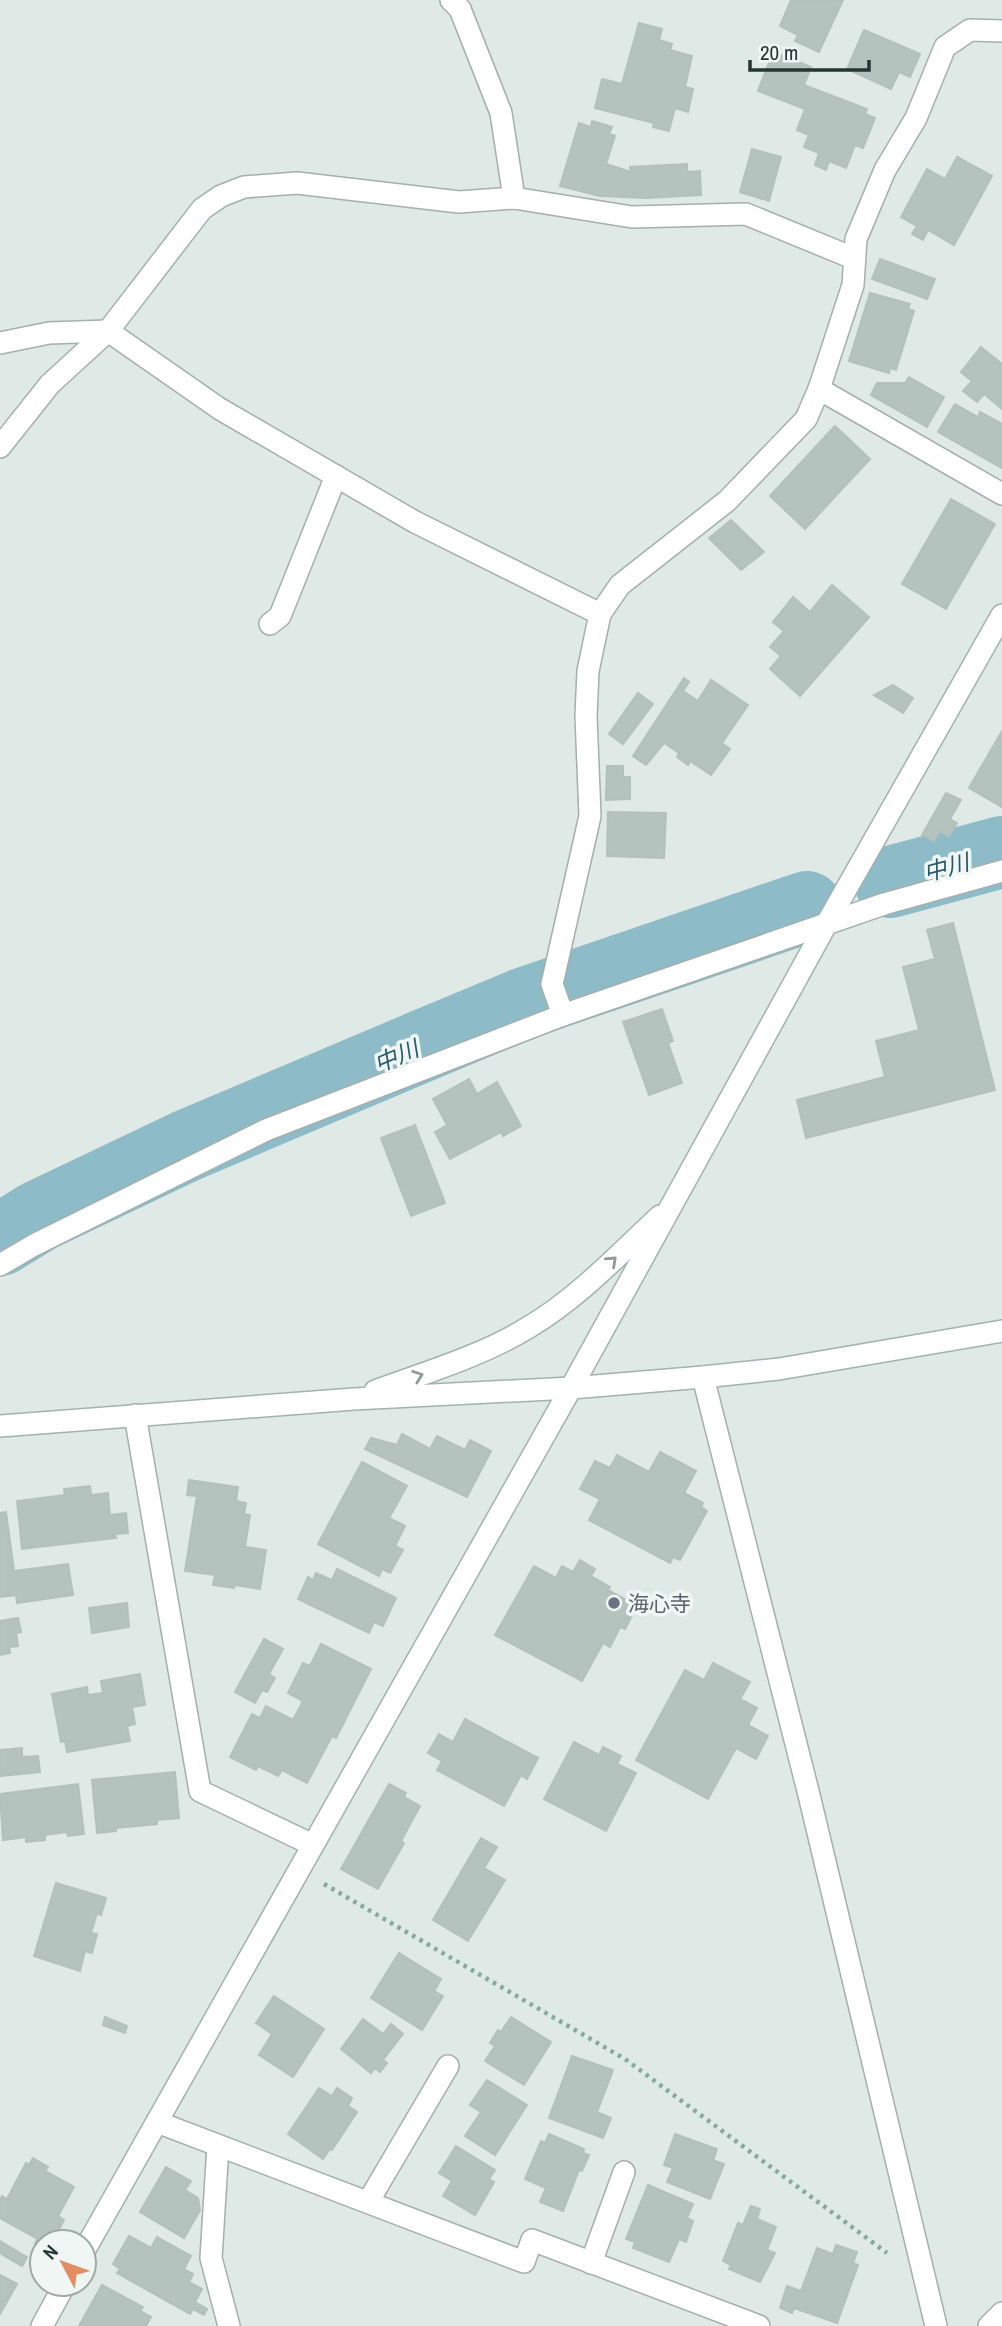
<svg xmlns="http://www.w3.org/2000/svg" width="1002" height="2326" font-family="'Archivo Narrow','Noto Sans JP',sans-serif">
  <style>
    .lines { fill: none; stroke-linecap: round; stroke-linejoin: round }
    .river { stroke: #8dbbc8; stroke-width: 72 }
    .building { fill: #b5c3be; stroke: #b3c1bc; stroke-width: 2 }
    .street-casing { stroke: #a3b0ac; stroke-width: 24 }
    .secondary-casing { stroke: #a0b3ae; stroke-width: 24 }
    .path { stroke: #83a9a0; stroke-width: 4.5; stroke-dasharray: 3.5 5; stroke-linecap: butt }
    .street { stroke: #fff; stroke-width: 21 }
    .secondary { stroke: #fff; stroke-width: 21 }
    .oneway { stroke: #909b99 }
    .worship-dot { fill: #6b7280; stroke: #eff6f3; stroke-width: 2.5 }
    .labels { text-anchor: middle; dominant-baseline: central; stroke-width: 7; stroke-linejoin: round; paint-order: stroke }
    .worship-label { font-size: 21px; fill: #5b616d; stroke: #eff6f3; text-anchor: start }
    .water-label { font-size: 23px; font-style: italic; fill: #245a6c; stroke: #eff6f3 }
  </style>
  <rect width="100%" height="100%" fill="#dfe9e5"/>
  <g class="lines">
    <g class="river">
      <polyline points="890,882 1002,852"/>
      <polyline points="0,1240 39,1216 186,1146 422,1046 525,1003 807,907"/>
    </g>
  </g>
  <g class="building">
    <polygon points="791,0 843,0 819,52 795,41 798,35 780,26"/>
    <polygon points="639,23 662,29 659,40 672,44 670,50 692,56 685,87 693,89 688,112 675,108 669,131 653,127 654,123 595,108 602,79 622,84"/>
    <polygon points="864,30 920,54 910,77 899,72 891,89 847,69"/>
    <polygon points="773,52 811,67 804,85 867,109 865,114 875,118 863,148 855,145 846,168 829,161 826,170 815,165 819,153 804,147 809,135 797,130 805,109 758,91"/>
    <polygon points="592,121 612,127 609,134 615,136 606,164 631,172 630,167 687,164 687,172 700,171 701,195 646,198 600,196 560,186 579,123 591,127"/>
    <polygon points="752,149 781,157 769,201 740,192"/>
    <polygon points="957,157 992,176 954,245 928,230 923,240 912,234 917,226 901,217 927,169 945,179"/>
    <polygon points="880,259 935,279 927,299 872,279"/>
    <polygon points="870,293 910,304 908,309 914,311 896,370 890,368 889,373 849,361"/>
    <polygon points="981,347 1002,364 1002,409 984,394 977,402 963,391 972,381 961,372"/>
    <polygon points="909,377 944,397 927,427 871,395 877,383 905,383"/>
    <polygon points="955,404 978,417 980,412 1002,424 1002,468 938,432"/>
    <polygon points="835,426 870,459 805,529 770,496"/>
    <polygon points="951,499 995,524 946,609 902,584"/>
    <polygon points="731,520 764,552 741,570 709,538"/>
    <polygon points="832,585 869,617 800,696 770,669 781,656 770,647 784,631 773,622 793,597 810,612"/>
    <polygon points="684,678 689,682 683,691 698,701 711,680 748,705 722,743 730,749 711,775 690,761 688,765 677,757 679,753 664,743 646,765 633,756"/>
    <polygon points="893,685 913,698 903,713 874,695"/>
    <polygon points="638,693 653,704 623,744 609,734"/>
    <polygon points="1002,731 1002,807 969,788"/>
    <polygon points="607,766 623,766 623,777 630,777 630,799 606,800"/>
    <polygon points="946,793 961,800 950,819 957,823 949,836 940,831 934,841 922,835"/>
    <polygon points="608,812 666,813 664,858 607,856"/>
    <polygon points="953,923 995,1090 806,1138 797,1100 885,1077 876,1041 919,1030 903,967 935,959 927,930"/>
    <polygon points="662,1009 673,1041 668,1043 682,1083 649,1095 623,1022"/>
    <polygon points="469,1079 477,1094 497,1082 521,1126 503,1136 501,1132 450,1159 435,1132 447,1125 433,1099"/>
    <polygon points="415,1125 445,1203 411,1216 381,1138"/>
    <polygon points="402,1434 430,1449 437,1436 465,1450 470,1440 491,1451 467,1497 365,1449 371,1438 397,1445"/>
    <polygon points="660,1452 696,1471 684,1493 703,1503 701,1507 707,1511 680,1560 673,1557 670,1563 589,1520 600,1499 580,1489 595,1461 610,1468 617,1455 649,1472"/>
    <polygon points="362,1462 407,1486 389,1518 405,1526 395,1546 403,1550 390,1573 382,1569 379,1576 318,1544"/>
    <polygon points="189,1480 238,1487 236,1501 246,1503 244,1514 250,1515 245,1547 266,1550 260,1589 235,1585 234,1588 213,1585 215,1575 185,1571 197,1496 187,1495"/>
    <polygon points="90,1486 91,1495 108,1493 110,1515 126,1513 128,1533 115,1534 116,1538 22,1549 17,1501 65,1495 64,1489"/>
    <polygon points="6,1512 14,1571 68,1564 73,1595 17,1603 16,1595 0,1597 0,1513"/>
    <polygon points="580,1560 595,1569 591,1576 610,1587 608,1590 637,1606 625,1629 620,1627 610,1647 603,1643 582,1681 495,1635 534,1566 556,1578 562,1566 573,1572"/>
    <polygon points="337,1569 396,1598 383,1626 374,1622 369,1633 298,1599 308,1577 313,1580 316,1573 332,1580"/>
    <polygon points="127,1603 129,1627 92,1633 89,1608"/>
    <polygon points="18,1618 21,1632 16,1633 18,1646 9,1647 10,1653 0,1655 0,1621"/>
    <polygon points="264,1639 283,1649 269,1674 275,1678 267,1692 262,1690 255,1703 235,1692"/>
    <polygon points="321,1644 371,1669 336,1738 332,1736 307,1783 282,1770 278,1776 258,1766 256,1770 230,1757 252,1714 260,1718 266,1706 293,1720 303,1701 288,1693 303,1663 310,1666"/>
    <polygon points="713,1663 750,1682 740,1699 757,1708 748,1725 768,1736 756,1759 736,1748 708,1799 636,1760 685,1670 704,1680"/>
    <polygon points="140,1674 145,1705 132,1707 135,1724 127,1726 130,1741 67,1752 65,1741 61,1742 52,1694 87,1687 88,1695 103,1693 101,1681"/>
    <polygon points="465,1719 538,1758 527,1779 521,1775 504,1806 437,1770 442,1761 428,1753 439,1734 453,1742"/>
    <polygon points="574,1742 599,1755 603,1747 621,1756 617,1764 636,1773 606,1831 544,1799"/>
    <polygon points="22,1748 22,1757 38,1756 40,1772 0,1776 0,1750"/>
    <polygon points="175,1772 179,1818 157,1820 157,1824 116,1828 116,1831 97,1833 92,1780"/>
    <polygon points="78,1784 84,1834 68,1836 67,1832 45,1835 45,1840 26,1842 26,1837 3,1840 0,1794"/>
    <polygon points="389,1784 406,1793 404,1797 420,1806 401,1841 404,1843 378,1889 341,1869"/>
    <polygon points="481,1838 497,1847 484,1868 505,1880 468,1941 433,1920"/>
    <polygon points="56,1883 106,1898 101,1915 97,1913 91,1933 97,1934 92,1953 85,1951 80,1971 34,1956"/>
    <polygon points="399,1953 441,1979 434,1991 443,1996 422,2030 371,1998"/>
    <polygon points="274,1996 324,2029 293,2077 259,2055 272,2034 256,2023"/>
    <polygon points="105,2017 127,2026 125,2033 103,2025"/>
    <polygon points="511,2017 551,2042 524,2085 485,2061 495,2046 490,2043 498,2030 501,2032"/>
    <polygon points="363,2019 383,2034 391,2024 403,2034 383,2060 387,2063 380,2072 375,2068 371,2073 341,2049"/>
    <polygon points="572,2056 613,2070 597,2112 611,2118 603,2138 549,2118"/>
    <polygon points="487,2080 527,2105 495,2155 465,2136 481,2112 470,2105"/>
    <polygon points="319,2088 332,2096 337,2088 352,2098 348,2106 357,2112 332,2150 330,2149 323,2159 288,2134"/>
    <polygon points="549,2134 584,2149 583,2153 589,2155 582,2171 579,2170 563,2211 540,2202 546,2188 525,2179 541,2141 545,2143"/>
    <polygon points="675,2134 717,2149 713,2160 724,2164 710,2199 667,2182 673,2168 664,2165"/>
    <polygon points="456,2146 495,2170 489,2179 494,2182 475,2215 443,2196 452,2181 439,2173"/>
    <polygon points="33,2158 48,2167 45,2171 74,2187 58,2216 64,2220 52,2242 42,2242 42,2246 35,2243 38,2239 0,2218 0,2201 2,2196 7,2199 26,2163 29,2165"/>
    <polygon points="166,2167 191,2181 185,2190 198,2198 200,2210 184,2238 140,2212"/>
    <polygon points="648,2185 693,2204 687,2218 693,2221 686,2242 679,2239 669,2262 633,2248 635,2242 626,2239"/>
    <polygon points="751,2206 760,2209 757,2219 776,2227 767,2250 775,2253 760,2282 729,2269 731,2265 723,2261 738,2223 743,2225"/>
    <polygon points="129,2236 151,2248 157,2237 191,2256 184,2269 193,2274 189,2282 202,2289 195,2302 207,2309 204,2315 193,2309 190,2314 117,2273 120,2269 113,2264"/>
    <polygon points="0,2241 27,2257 22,2266 0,2253"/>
    <polygon points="836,2245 857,2252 853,2263 858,2265 837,2323 794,2308 792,2313 780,2308 787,2286 801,2291 817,2248 833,2254"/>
    <polygon points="0,2275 17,2284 0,2314"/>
    <polygon points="102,2285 143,2307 140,2311 151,2317 146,2326 79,2326"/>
  </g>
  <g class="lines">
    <defs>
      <g id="street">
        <polyline points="451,0 460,9 501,113 514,198"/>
        <polyline points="0,343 49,333 108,331 220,409 415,522 600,614"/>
        <polyline points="819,389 1002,494"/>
        <polyline points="0,447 50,384 108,331 202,209 221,196 244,187 297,183 459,202 514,198 632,217 746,214 853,258"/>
        <polyline points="270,624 280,616 336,476"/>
        <polyline points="563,1015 552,984 590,816 586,716 588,671 600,614 620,585 727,501 806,419 819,389 853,285 856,239 885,170 916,118 945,47 970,30 1002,31"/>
        <polyline points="0,1265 34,1245 266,1130 563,1015 884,904 1002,871"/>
        <polyline points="703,1377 809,1795 936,2326"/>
        <polyline points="135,1415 200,1791 313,1845"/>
        <polyline points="157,2122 524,2262 532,2240 759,2326"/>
        <polyline points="218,2146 211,2258 229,2326"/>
        <polyline points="368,2202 448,2066"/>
        <polyline points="591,2263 624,2172"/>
        <polyline points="989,2326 1002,2313"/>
      </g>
      <g id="secondary">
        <path d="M375,1391C427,1372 482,1356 529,1327C578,1298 618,1255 660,1216"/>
        <polyline points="0,1426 354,1399 571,1388 703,1377 779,1369 1002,1331"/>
        <polyline points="84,2251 571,1388 827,923 1002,615"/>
        <polyline points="42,2326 65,2284"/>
      </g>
    </defs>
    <use href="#street" class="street-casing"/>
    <use href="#secondary" class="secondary-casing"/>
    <polyline class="path" points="324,1884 625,2059 887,2253"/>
    <use href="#street" class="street"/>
    <use href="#secondary" class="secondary"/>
  </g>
  <defs><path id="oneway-chevron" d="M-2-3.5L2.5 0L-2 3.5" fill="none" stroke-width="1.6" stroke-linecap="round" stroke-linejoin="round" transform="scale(1.75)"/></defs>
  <g class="oneway">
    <use href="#oneway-chevron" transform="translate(612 1261) rotate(-43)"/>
    <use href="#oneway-chevron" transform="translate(418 1376) rotate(-20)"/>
  </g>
  <circle class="worship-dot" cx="614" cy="1603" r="7"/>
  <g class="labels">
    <g class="worship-label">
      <text x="628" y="1603">海心寺</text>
    </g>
    <g class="water-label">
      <text transform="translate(946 867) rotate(-15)">中川</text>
      <text transform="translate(396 1056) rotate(-23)">中川</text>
    </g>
  </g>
  <g transform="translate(63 2263) rotate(311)"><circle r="33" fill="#eff6f3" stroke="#9daaa6" stroke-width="2"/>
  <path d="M0-5L12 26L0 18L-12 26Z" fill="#e28d64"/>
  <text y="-10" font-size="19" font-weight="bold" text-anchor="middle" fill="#223733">N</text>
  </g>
  <path d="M750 60v10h119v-10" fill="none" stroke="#223733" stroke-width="3.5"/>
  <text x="760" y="60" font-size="21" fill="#223733" stroke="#eff6f3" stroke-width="5" paint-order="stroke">20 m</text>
</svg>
